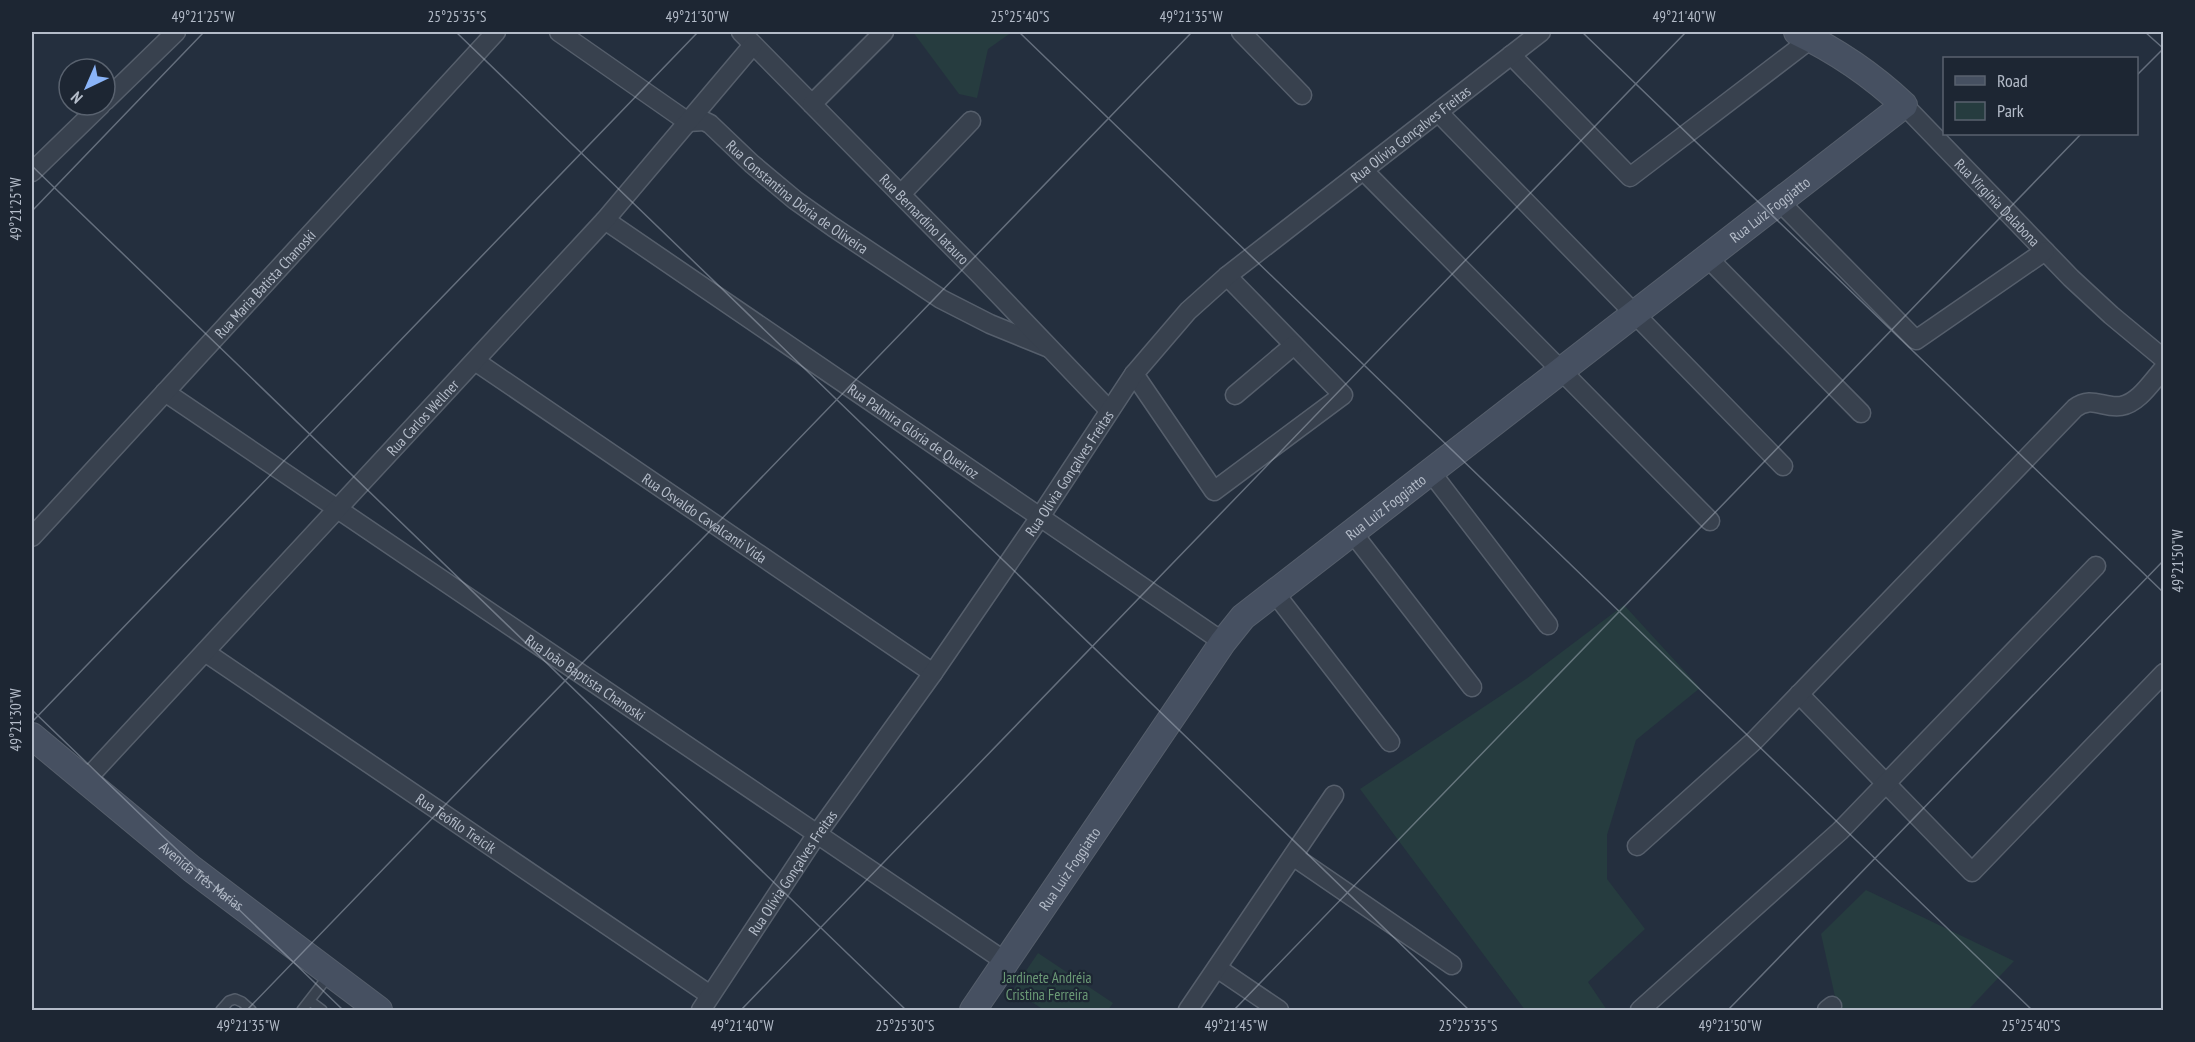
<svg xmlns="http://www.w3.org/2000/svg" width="2195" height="1042" font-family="'PT Sans Narrow',sans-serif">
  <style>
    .green { fill: #263c3f }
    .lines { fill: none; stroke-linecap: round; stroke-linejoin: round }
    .lane-casing { stroke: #565f6c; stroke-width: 12 }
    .street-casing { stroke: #565f6c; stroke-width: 21 }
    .secondary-casing { stroke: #565f6c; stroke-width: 28 }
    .lane { stroke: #38414e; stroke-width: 9 }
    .street { stroke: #38414e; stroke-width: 18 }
    .secondary { stroke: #465061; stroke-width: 26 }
    .ticks { fill: none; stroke: #b4bcc9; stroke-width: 1.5; stroke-opacity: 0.45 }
    .labels { text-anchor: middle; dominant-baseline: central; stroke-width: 4.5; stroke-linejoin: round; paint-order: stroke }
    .street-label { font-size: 15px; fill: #b4bcc9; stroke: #1d2633 }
    .park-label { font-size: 15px; fill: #6b9a76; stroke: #1d2633 }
    .neatline { fill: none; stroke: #b4bcc9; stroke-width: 2 }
    .ticks-label { font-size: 15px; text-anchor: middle; fill: #b4bcc9 }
  </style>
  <rect width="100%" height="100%" fill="#242f3e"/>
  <g class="green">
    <polygon points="913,32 1012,32 988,49 977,98 959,94"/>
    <polygon points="1624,605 1700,688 1636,740 1607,835 1607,879 1645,929 1588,982 1607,1010 1525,1010 1360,789 1526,679"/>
    <polygon points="1866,890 2014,961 1968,1010 1838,1010 1821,934"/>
    <polygon points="1038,953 1113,1003 1108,1010 1044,1010 1013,990"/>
  </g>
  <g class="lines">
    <defs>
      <g id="lane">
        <polyline points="310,1001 322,1010"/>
        <polyline points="221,1010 229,1001 235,999 242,1002 251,1010"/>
        <polyline points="302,1010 330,974"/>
      </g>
      <g id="street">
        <path id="s1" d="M559,32L688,122L704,121L710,124L752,164L795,200L833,227L941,299L990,324L1049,348"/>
        <path id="s2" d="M741,32L980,275L1109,410"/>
        <polyline points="1241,32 1302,95"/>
        <polyline points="1511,55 1630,177 1812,38"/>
        <polyline points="105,101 176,32"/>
        <polyline points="812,104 884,32"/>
        <path id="s3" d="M1904,105L2071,278L2111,315L2164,359"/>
        <polyline points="1438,112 1783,466"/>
        <polyline points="1363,170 1710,521"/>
        <polyline points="32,172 101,105"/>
        <polyline points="901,194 971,121"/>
        <polyline points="1779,201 1916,340 2045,251"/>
        <path id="s4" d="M605,220L1223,642"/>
        <polyline points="1707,257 1861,413"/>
        <path id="s5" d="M475,361L933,673"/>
        <polyline points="1134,374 1214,491 1343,395 1227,276"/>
        <path id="s6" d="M165,392L1006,962"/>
        <polyline points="1235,395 1294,345"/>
        <polyline points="1430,471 1548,625"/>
        <polyline points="1352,532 1472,687"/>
        <path id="s7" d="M32,537L496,32"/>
        <polyline points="1274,592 1390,742"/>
        <path id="s8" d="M205,652L710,995"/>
        <polyline points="1799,694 1972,872 2164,673"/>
        <path id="s9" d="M85,781L605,220L753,45"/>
        <path d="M1637,846L1754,741L2075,408C2091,395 2104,409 2121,406C2139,403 2152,381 2164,368"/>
        <polyline points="1293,856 1452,965"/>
        <polyline points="1217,968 1279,1010"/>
        <path id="s10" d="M701,1010L817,834L933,673L1040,517L1134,374L1188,311L1227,276L1541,32"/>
        <polyline points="1188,1010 1334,795"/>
        <polyline points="1640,1010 1840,831 2096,566"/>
        <polyline points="1827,1010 1832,1006"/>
      </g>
      <g id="secondary">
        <path id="s11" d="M32,736L192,869L379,1010"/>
        <path id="s12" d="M973,1010L1223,642L1243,617L1904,105C1871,74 1837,51 1797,32"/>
      </g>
    </defs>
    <use href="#lane" class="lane-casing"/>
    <use href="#street" class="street-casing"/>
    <use href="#secondary" class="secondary-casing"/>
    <use href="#lane" class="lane"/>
    <use href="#street" class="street"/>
    <use href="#secondary" class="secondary"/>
  </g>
  <path class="ticks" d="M456,32L1469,1010M1019,32L2032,1010M1582,32L2164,593M2145,32L2164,49M2136,76L2164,48M32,166L906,1010M32,211L204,32M32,710L343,1010M32,722L698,32M247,1010L1192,32M741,1010L1686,32M1234,1010L2081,134M1728,1010L2164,560"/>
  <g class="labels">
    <g class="street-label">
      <text stroke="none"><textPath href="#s10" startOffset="1137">Rua Olívia Gonçalves Freitas</textPath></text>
      <text stroke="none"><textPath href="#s1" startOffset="294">Rua Constantina Dória de Oliveira</textPath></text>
      <text stroke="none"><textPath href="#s3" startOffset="135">Rua Virgínia Dalabona</textPath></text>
      <text stroke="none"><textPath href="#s12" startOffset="1143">Rua Luiz Foggiatto</textPath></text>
      <text stroke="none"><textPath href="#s2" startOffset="262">Rua Bernardino Iatauro</textPath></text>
      <text stroke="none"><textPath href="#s7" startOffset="344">Rua Maria Batista Chanoski</textPath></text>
      <text stroke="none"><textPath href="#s9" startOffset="496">Rua Carlos Wellner</textPath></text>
      <text stroke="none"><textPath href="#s4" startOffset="374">Rua Palmira Glória de Queiroz</textPath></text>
      <text stroke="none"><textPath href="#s10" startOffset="651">Rua Olívia Gonçalves Freitas</textPath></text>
      <text stroke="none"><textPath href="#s12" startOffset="657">Rua Luiz Foggiatto</textPath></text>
      <text stroke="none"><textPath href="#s5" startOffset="278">Rua Osvaldo Cavalcanti Vida</textPath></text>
      <text stroke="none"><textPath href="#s6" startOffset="508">Rua João Baptista Chanoski</textPath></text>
      <text stroke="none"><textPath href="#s8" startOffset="304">Rua Teófilo Treicik</textPath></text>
      <text stroke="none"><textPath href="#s12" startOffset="171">Rua Luiz Foggiatto</textPath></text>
      <text stroke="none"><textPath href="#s10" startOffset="165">Rua Olívia Gonçalves Freitas</textPath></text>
      <text stroke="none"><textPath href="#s11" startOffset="220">Avenida Três Marias</textPath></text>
    </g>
    <g class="park-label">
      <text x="1047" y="977">Jardinete Andréia<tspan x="1047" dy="17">Cristina Ferreira</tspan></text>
    </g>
  </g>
  <rect width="2195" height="1042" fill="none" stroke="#1d2633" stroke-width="66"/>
  <rect x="1943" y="57" width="195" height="78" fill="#1d2633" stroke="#59626f" stroke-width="1.5"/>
  <rect x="1955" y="76" width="30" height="9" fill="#465061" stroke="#59626f" stroke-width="1.5"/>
  <text x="1997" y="87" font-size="18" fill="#b4bcc9">Road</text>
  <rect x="1955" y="102" width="30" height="18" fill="#263c3f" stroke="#59626f" stroke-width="1.5"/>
  <text x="1997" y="117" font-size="18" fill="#b4bcc9">Park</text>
  <g transform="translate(87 87) rotate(224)"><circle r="28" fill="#1d2633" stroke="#59626f" stroke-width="1.5"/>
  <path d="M0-4.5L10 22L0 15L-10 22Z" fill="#8ab4f8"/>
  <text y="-9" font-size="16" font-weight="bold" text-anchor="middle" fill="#b4bcc9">N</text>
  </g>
  <rect x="33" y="33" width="2129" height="976" class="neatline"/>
  <g class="ticks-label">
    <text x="203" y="22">49°21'25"W</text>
    <text x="457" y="22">25°25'35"S</text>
    <text x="697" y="22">49°21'30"W</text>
    <text x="1020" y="22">25°25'40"S</text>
    <text x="1191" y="22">49°21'35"W</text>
    <text x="1684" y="22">49°21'40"W</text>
    <text transform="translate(16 209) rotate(-90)" y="5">49°21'25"W</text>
    <text transform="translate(2178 561) rotate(-90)" y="5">49°21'50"W</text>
    <text transform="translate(16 720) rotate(-90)" y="5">49°21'30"W</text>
    <text x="248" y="1031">49°21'35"W</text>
    <text x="742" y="1031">49°21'40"W</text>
    <text x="905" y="1031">25°25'30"S</text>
    <text x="1236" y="1031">49°21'45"W</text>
    <text x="1468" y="1031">25°25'35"S</text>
    <text x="1730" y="1031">49°21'50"W</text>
    <text x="2031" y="1031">25°25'40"S</text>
  </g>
</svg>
